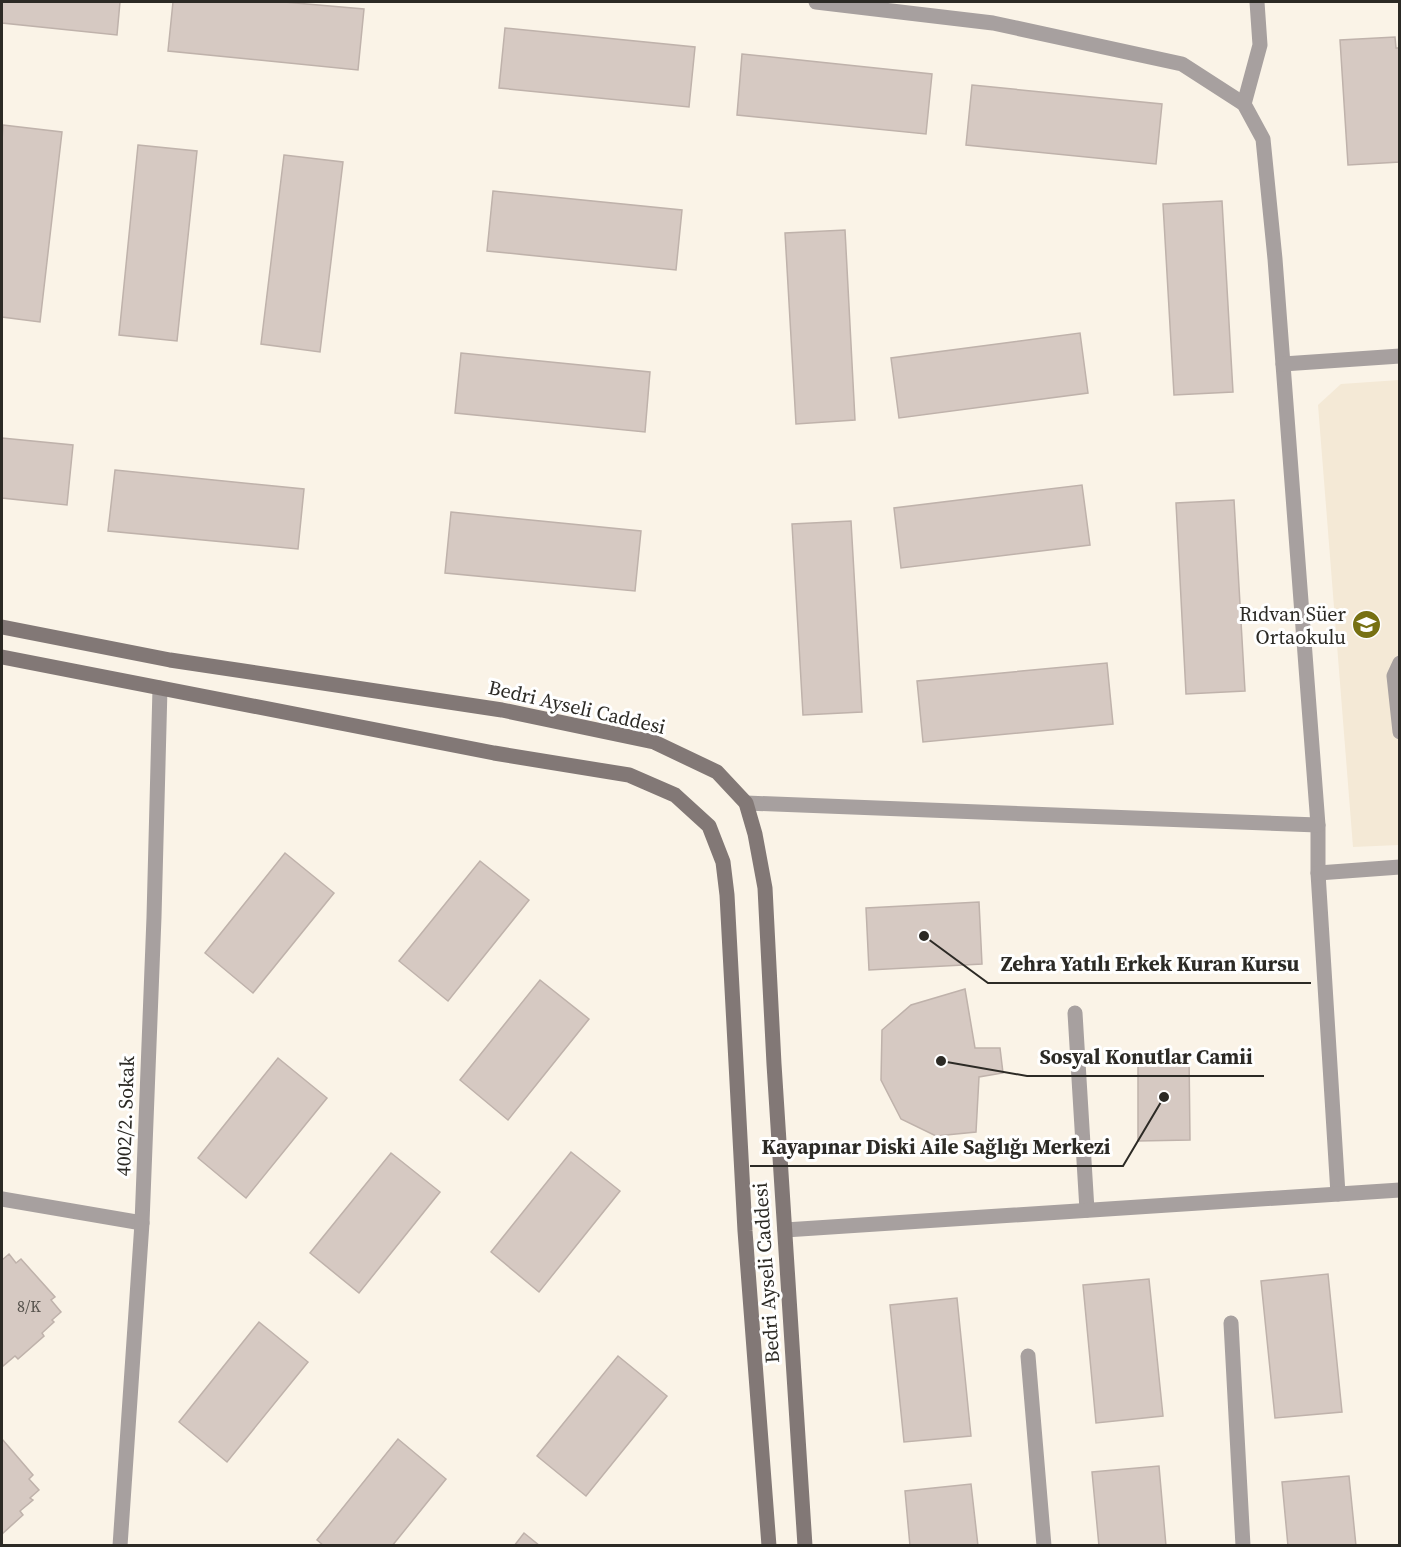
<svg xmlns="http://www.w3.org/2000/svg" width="1401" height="1547" font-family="'Source Serif 4',serif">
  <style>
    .built { fill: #f4e9d6 }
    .building { fill: #d6c9c2; stroke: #bfb2ab; stroke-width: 1.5 }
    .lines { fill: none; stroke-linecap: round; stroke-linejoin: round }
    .service { stroke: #a7a09f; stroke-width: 15 }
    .minor { stroke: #a7a09f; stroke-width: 15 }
    .secondary { stroke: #827876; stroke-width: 15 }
    .labels { text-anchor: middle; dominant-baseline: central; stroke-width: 6; stroke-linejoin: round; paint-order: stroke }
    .number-label { font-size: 16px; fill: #56524c }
    .poi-label { font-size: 20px; fill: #2c2a25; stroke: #fff; text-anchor: end }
    .street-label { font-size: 20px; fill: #2c2a25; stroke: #fff }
    .leader { fill: none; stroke: #2c2a25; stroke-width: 2 }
    .callout-dot { fill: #2c2a25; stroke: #fff; stroke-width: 2 }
    .callout-label { font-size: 21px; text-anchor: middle; font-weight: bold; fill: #2c2a25; stroke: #fff; stroke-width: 6; stroke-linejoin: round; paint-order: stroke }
  </style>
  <rect width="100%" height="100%" fill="#faf3e7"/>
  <polygon class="built" points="1399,380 1399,845 1353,847 1318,405 1341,384"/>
  <g class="building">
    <polygon points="2,2 120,2 117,35 2,23"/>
    <polygon points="173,2 284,2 364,9 358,70 168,51"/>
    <polygon points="505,28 695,47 689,107 499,88"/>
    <polygon points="1395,37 1396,48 1400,48 1400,162 1348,165 1340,40"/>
    <polygon points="742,54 932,74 926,134 737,115"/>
    <polygon points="972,85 1162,104 1156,164 966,145"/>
    <polygon points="3,125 62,132 40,322 2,317 2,141"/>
    <polygon points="138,145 197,151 177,341 119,335"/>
    <polygon points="284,155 343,162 320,352 261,344"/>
    <polygon points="493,191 682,210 676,270 487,251"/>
    <polygon points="1222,201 1233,392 1174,395 1163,204"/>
    <polygon points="845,230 855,420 796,424 785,233"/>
    <polygon points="1080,333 1088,393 899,418 891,358"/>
    <polygon points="461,353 650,372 645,432 455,413"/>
    <polygon points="2,438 73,445 67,505 2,498"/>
    <polygon points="115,470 304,489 298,549 108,531"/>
    <polygon points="1082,485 1090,545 901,568 894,508"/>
    <polygon points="1234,500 1245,691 1186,694 1176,503"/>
    <polygon points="451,512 641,531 635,591 445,573"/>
    <polygon points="851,521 862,712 803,715 792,524"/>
    <polygon points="1107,663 1113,724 923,742 917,681"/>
    <polygon points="285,853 334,893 253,993 205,953"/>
    <polygon points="480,861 529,900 448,1001 399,961"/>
    <polygon points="979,902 982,964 869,970 866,908"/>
    <polygon points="540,980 589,1019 508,1120 460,1080"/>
    <polygon points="965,989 975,1048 1000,1048 1003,1073 979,1077 976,1132 936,1136 901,1119 881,1080 882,1030 911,1005"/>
    <polygon points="1138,1054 1189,1054 1190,1140 1138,1141"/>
    <polygon points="278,1058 327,1098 246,1198 198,1158"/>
    <polygon points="571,1152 620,1191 539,1292 491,1252"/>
    <polygon points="391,1153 440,1192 359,1293 310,1253"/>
    <polygon points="9,1254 16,1263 21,1259 55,1297 51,1300 61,1312 52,1320 54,1322 42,1333 44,1336 18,1359 15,1356 3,1366 2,1364 2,1260"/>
    <polygon points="1328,1274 1342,1412 1275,1418 1261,1281"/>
    <polygon points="1149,1279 1163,1416 1096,1423 1083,1285"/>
    <polygon points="957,1298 971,1436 904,1442 890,1305"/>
    <polygon points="259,1322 308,1362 227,1462 179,1422"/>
    <polygon points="618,1356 667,1396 586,1496 537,1456"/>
    <polygon points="2,1439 33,1475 29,1479 39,1490 30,1498 33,1500 20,1511 23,1515 2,1534"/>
    <polygon points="398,1439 446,1479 392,1546 324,1546 317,1540"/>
    <polygon points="1159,1466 1166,1546 1099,1546 1092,1472"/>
    <polygon points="1349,1476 1356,1546 1288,1546 1282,1482"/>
    <polygon points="971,1484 978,1546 910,1546 905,1491"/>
    <polygon points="524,1533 540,1546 514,1546"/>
  </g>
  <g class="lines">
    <g class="service">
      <polyline points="1400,663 1394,676 1400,732"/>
      <polyline points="1075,1013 1087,1210"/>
    </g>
    <g class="minor">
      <polyline points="816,2 993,23 1182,64 1244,104 1263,139 1275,259 1318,825 1318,873 1338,1194"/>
      <polyline points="1244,104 1260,45 1257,2"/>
      <polyline points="1283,364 1400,356"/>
      <polyline points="746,803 1318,825"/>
      <polyline points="1318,873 1400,867"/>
      <polyline points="2,1199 142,1223"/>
      <polyline points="785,1230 1400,1190"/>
      <polyline points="1231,1323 1243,1546"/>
      <polyline points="1028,1356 1044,1546"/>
      <polyline points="120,1546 142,1223 154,917 160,688"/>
    </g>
    <g class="secondary">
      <polyline points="2,627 170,660 502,710 654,742 717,772 746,803 755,834 765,888 774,1064 805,1546"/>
      <polyline points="2,657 494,753 629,775 675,795 709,826 723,862 727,895 745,1231 769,1546"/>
    </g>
  </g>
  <defs>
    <symbol id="school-disc" viewBox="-11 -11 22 22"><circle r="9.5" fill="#777113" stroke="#fff"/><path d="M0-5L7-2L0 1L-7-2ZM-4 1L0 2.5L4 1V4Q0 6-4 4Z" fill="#fff"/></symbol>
  </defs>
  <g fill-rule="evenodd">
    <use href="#school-disc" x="1350" y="608" width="33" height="33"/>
  </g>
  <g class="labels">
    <g class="number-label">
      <text x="29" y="1306">8/K</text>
    </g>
    <g class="poi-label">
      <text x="1346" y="614">Rıdvan Süer<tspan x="1346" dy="23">Ortaokulu</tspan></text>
    </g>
    <g class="street-label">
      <text transform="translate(577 707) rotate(13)">Bedri Ayseli Caddesi</text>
      <text transform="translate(125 1116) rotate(-88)">4002/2. Sokak</text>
      <text transform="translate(766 1273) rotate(-94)">Bedri Ayseli Caddesi</text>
    </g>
  </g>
  <path class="leader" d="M924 936L988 983H1311M941 1061L1027 1076H1264M1164 1097L1123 1166H750"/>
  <g class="callout-dot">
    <circle cx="924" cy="936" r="6"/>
    <circle cx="941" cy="1061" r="6"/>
    <circle cx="1164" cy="1097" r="6"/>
  </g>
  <g class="callout-label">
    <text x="1150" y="971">Zehra Yatılı Erkek Kuran Kursu</text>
    <text x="1146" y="1064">Sosyal Konutlar Camii</text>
    <text x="936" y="1154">Kayapınar Diski Aile Sağlığı Merkezi</text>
  </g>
  <rect width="1401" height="1547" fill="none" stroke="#2c2a25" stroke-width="6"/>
</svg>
